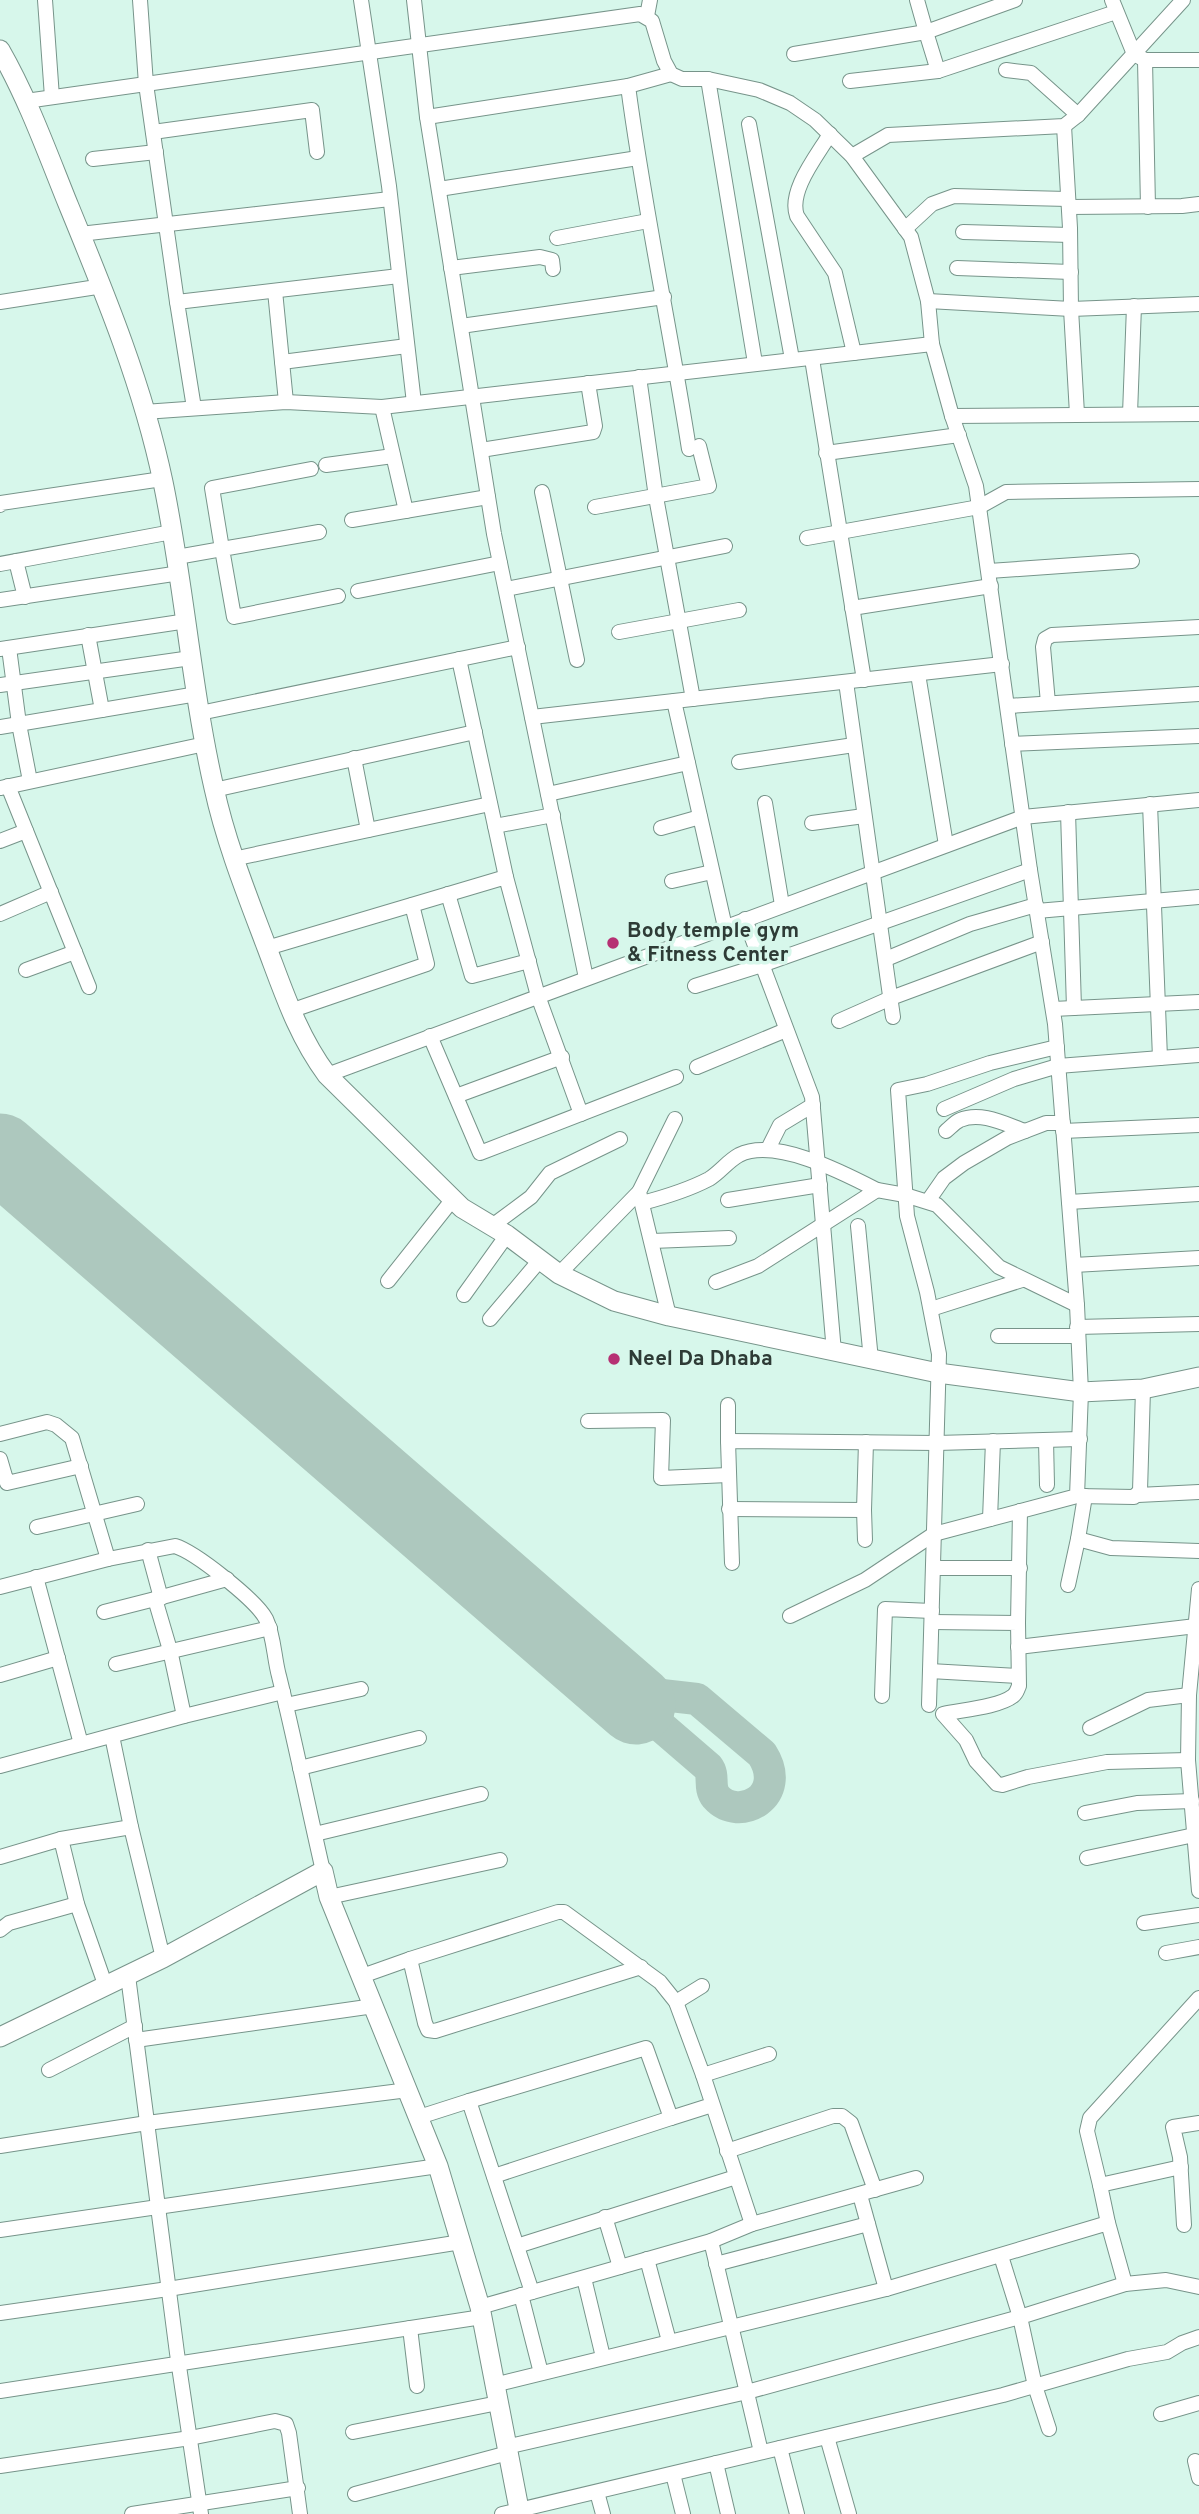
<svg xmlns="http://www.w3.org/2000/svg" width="1199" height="2514" font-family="Overpass,sans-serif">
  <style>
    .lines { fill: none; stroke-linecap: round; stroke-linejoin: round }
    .taxiway { stroke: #adc8be; stroke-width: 32 }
    .runway { stroke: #adc8be; stroke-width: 79 }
    .street-casing { stroke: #77948a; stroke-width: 16 }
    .secondary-casing { stroke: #77948a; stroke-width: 21 }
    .street { stroke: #fff; stroke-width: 14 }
    .secondary { stroke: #fff; stroke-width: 19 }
    .poi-dot { fill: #b63073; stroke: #d7f7eb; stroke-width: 2.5 }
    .labels { text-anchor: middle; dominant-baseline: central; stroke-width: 7; stroke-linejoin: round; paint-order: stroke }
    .poi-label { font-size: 21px; font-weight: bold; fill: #2e3b36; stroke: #d7f7eb; text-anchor: start }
  </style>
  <rect width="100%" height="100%" fill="#d7f7eb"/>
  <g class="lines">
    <path class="taxiway" d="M618,1690L697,1699L762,1754C789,1796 739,1823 716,1797C708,1787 715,1776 708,1767L636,1705"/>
    <polyline class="runway" points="0,1153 636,1705"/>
    <defs>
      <g id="street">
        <polyline points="45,0 52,97"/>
        <polyline points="140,0 146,84 177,302"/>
        <polyline points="361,0 389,186 414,403"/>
        <polyline points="414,0 427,117 494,534 586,978"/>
        <polyline points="917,0 926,32 1015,0"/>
        <polyline points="1112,0 1134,54 1145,60 1199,60"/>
        <polyline points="647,16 650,0"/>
        <polyline points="794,54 926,32 938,71"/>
        <polyline points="1145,60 1148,207"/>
        <polyline points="1006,70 1031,73 1078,115"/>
        <path d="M671,74L628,86C644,208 670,327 689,449"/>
        <polyline points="708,79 755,363"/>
        <polyline points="850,81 938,71 1116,12"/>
        <polyline points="26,101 640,14 652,21 664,61 671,74 682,79 708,79 759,90 790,103 815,120 852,156 911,237 928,301 932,344 952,416 976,486 1030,870 1055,1024 1077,1305 1081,1392 1077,1496 934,1534 865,1580 790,1616"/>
        <polyline points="427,117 628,86"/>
        <polyline points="749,124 792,359"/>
        <polyline points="153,132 312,110 317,152"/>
        <path d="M830,134C817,156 788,191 797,216L835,273L854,353"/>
        <polyline points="852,156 888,135 1064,126 1078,115 1183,0"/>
        <polyline points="93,159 156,152"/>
        <polyline points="439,189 638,158"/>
        <polyline points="1069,207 1182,206 1199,204"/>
        <polyline points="905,229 932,204 954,196 1068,199"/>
        <polyline points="963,232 1070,235"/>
        <polyline points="80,234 390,199"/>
        <polyline points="557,238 648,221"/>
        <polyline points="451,268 540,257 552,260 553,269"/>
        <polyline points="957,268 1071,272"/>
        <polyline points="275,291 286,402"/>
        <polyline points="928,301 1071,309 1070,228 1064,126"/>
        <polyline points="0,302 103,286"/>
        <polyline points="461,326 664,297"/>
        <polyline points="812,359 864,680"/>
        <polyline points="282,362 407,346"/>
        <polyline points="639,377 656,497 693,699"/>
        <polyline points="382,407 406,511"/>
        <polyline points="194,408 177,302 399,276"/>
        <polyline points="144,412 286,402 382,407 932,344"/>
        <polyline points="1077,414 1071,309 1199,304"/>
        <polyline points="1130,414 1134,306"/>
        <polyline points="952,416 1199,414"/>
        <polyline points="481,450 593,432 595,426 588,383"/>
        <polyline points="826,453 959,435"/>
        <polyline points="326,465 393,456"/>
        <polyline points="542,492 577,660"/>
        <polyline points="0,505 1,503 162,479"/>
        <polyline points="595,507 709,486 699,446"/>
        <polyline points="352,520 488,497"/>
        <polyline points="319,532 222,549 234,617 338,596"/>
        <polyline points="807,538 979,507 1006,492 1199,489"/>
        <polyline points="177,557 222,549 212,488 311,469"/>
        <polyline points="16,561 25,597"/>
        <polyline points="0,564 172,532"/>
        <polyline points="989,571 1132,561"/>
        <polyline points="506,589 725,546"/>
        <polyline points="358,591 500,563"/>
        <polyline points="0,600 180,573"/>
        <polyline points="852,608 991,586"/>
        <polyline points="619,632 739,610"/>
        <polyline points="88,635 102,710"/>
        <polyline points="9,648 19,724 30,781"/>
        <polyline points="0,649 187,621"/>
        <polyline points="459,659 506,877"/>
        <polyline points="918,674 946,845"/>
        <polyline points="846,682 893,1017"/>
        <polyline points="0,685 191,658"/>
        <polyline points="674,701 725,927"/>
        <polyline points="1048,703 1043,647 1045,639 1052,635 1199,627"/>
        <polyline points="1008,706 1199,694"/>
        <polyline points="200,713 518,647"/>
        <polyline points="532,717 1002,664"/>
        <polyline points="0,727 197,694"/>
        <polyline points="1012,744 1199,736"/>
        <polyline points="354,758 368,830"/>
        <polyline points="739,762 854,745"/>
        <polyline points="8,786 89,987"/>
        <polyline points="1,788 205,744"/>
        <polyline points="214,790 475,732"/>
        <polyline points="548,794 688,763"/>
        <polyline points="765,803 782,905"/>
        <polyline points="1150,804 1160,1058"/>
        <polyline points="1068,812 1074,1008"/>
        <polyline points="812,823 864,816"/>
        <polyline points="495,826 553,815"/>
        <polyline points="661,828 700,817"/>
        <polyline points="0,841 26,831"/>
        <polyline points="233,859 490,804"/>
        <polyline points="672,881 712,872"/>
        <polyline points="448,894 472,976 529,961"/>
        <polyline points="1037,911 1199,897"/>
        <polyline points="0,914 51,892"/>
        <polyline points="745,919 812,1097 834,1352"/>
        <polyline points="267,948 506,877 538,996 581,1114"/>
        <polyline points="886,959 970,924 1036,905"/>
        <polyline points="26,970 75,952"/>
        <polyline points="695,986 762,965 1030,870"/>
        <polyline points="1053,1009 1199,1002"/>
        <polyline points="290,1011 427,964 412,905"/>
        <polyline points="839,1021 891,998 1042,942"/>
        <polyline points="430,1036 480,1153 676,1077"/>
        <polyline points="697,1067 786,1030"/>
        <polyline points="327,1075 1023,817 1199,800"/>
        <polyline points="456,1096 562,1057"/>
        <polyline points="944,1109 1014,1079 1058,1066 1199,1055"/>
        <path d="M946,1131C950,1128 955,1122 960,1120C981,1111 1005,1124 1025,1131"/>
        <polyline points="1063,1131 1199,1125"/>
        <polyline points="768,1149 780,1125 813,1105"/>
        <polyline points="877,1190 905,1195 937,1205 999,1267 1077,1305"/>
        <polyline points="728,1200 820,1185"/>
        <polyline points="928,1201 944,1178 964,1163 1007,1138 1046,1123 1063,1123"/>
        <polyline points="1069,1202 1199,1194"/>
        <path d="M642,1203C665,1197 688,1190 709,1179C720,1172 728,1161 739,1155C775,1137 844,1173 877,1190L758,1266L716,1282"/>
        <polyline points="492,1226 531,1197 550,1173 620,1139"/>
        <polyline points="858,1226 871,1360"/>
        <polyline points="652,1241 729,1238"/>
        <polyline points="1074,1265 1199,1258"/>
        <polyline points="559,1274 639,1192"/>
        <polyline points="388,1281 453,1199"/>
        <polyline points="464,1295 507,1235"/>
        <polyline points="931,1309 1022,1280"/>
        <polyline points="669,1316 639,1192 675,1119"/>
        <polyline points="490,1319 540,1260"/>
        <polyline points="1077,1327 1199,1324"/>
        <polyline points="998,1336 1078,1336"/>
        <polyline points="728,1405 728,1441"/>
        <polyline points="588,1421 663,1420 661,1478 728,1475"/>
        <polyline points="0,1434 47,1422 56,1425 72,1438 108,1559"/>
        <polyline points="1046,1440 1047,1485"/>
        <polyline points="0,1459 7,1483 81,1466"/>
        <polyline points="1138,1495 1199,1492"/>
        <polyline points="1077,1496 1134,1497 1140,1491 1143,1389"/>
        <polyline points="1085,1496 1078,1539 1111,1548 1199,1551"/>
        <polyline points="729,1509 864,1510 866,1442"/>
        <polyline points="864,1510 865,1540"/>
        <polyline points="990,1519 993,1441"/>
        <polyline points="37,1527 137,1504"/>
        <polyline points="148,1550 161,1598"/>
        <polyline points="732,1563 728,1441 937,1443 1080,1439"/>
        <polyline points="933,1568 1020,1568"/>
        <polyline points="36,1577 81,1744"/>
        <polyline points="1068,1585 1078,1539"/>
        <path d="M0,1587L108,1559L175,1546C195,1552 256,1600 266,1619C274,1636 274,1658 279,1676C295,1741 308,1806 323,1871"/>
        <polyline points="1199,1589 1189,1695 1188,1760 1199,1891"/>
        <polyline points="104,1612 155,1599"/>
        <path d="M932,1622L1018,1623L1019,1686C1017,1690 1017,1693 1013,1696C999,1707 961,1710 943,1714L966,1740L976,1761L997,1784L1002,1785L1028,1777L1107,1762L1188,1760"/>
        <polyline points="1018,1623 1020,1511"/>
        <polyline points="1018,1647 1196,1626"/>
        <polyline points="116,1664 270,1628"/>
        <polyline points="930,1671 1018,1676"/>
        <polyline points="0,1675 58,1658"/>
        <polyline points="882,1696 885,1609 932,1611"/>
        <polyline points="286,1705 361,1689"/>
        <polyline points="929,1705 939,1354 927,1292 907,1216 898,1090 927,1084 990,1063 1057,1047"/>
        <polyline points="184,1716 170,1650 155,1599 227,1579"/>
        <polyline points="1090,1728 1148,1700 1189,1695"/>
        <polyline points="0,1766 184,1716 283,1692"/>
        <polyline points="300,1768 419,1738"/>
        <polyline points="1085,1813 1137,1803 1192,1801"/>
        <polyline points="131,1827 163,1958"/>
        <polyline points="315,1834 481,1794"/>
        <polyline points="61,1839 131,1827 112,1736"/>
        <polyline points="0,1857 61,1839 77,1904 106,1987"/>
        <polyline points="1087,1858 1194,1835"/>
        <polyline points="329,1897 500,1860"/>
        <polyline points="1144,1923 1199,1915"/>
        <polyline points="0,1930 9,1923 77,1904"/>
        <polyline points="1166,1953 1199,1947"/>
        <polyline points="410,1959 558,1912 564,1912 660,1982 676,2002 703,2075 752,2224"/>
        <polyline points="128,1976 177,2353 201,2514"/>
        <polyline points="362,1976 410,1959 425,2023 428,2030 435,2031 641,1967"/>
        <polyline points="676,2002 702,1986"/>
        <polyline points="136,2040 374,2006"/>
        <polyline points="49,2070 135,2026"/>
        <polyline points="703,2075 769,2054"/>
        <polyline points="469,2101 646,2048 671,2118 712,2105"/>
        <polyline points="419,2117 469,2101 532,2292"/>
        <polyline points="0,2146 147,2123 408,2090"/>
        <polyline points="727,2151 833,2116 842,2116 851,2123 875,2190"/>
        <polyline points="494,2176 671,2118"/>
        <polyline points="1100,2185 1087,2131 1090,2118 1199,1998"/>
        <polyline points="860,2195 886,2289"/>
        <polyline points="605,2217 620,2267"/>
        <polyline points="1108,2223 1100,2185 1181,2167"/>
        <polyline points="1184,2225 1180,2157 1173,2127 1199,2123"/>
        <polyline points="0,2230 438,2166"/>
        <polyline points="711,2241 761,2452"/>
        <polyline points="517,2246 736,2177"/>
        <polyline points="647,2259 669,2341"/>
        <polyline points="716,2264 868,2224"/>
        <polyline points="584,2278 603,2357"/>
        <polyline points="521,2295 541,2373"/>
        <polyline points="480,2307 711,2241 752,2224 916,2178"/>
        <polyline points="0,2313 168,2289 461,2242"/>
        <polyline points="410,2328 417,2386"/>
        <polyline points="494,2385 886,2289 1108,2223 1125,2284"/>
        <polyline points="0,2391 482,2317"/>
        <polyline points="1161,2414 1199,2403"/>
        <polyline points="1049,2429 1035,2386 1020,2317 1125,2284 1166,2280 1199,2287"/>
        <polyline points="353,2432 498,2403"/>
        <polyline points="827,2437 849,2514"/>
        <polyline points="506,2447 747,2392 1020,2317 1001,2256"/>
        <polyline points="780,2448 797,2514"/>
        <polyline points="1195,2461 1199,2478"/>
        <polyline points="716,2463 728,2514"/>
        <polyline points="0,2466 190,2438 275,2421 286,2424 289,2433 300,2514"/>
        <polyline points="673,2474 683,2514"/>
        <polyline points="597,2492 603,2514"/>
        <polyline points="355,2494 508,2453"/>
        <polyline points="132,2514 298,2488"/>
        <polyline points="502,2514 1003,2395 1128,2359 1167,2352 1182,2343 1199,2337"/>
      </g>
      <g id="secondary">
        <path d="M0,50C28,99 47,152 68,204C105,294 143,386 163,482C184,583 191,687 214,788C226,843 247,895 267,948C284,993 298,1036 327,1075L462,1208L507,1235L559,1274L614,1301L669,1316L938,1373L1081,1392L1143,1389L1199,1377"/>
        <polyline points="0,2037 163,1958 323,1871 329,1897 438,2166 480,2307 520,2514"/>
      </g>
    </defs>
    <use href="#street" class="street-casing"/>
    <use href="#secondary" class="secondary-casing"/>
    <use href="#street" class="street"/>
    <use href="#secondary" class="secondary"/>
  </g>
  <g class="poi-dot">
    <circle cx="613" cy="943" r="7"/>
    <circle cx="614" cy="1359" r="7"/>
  </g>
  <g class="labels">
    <g class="poi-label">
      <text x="627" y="931">Body temple gym<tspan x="627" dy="24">&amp; Fitness Center</tspan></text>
      <text x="628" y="1359">Neel Da Dhaba</text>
    </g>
  </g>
</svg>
